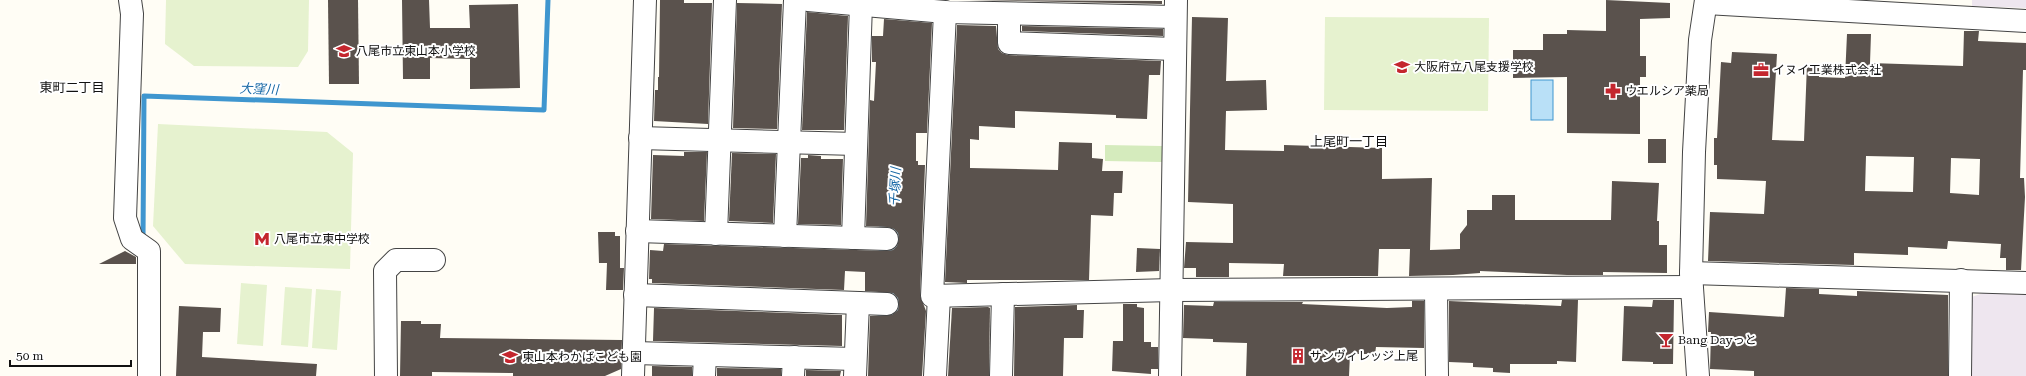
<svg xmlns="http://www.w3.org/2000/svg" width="2026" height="376" font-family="'Roboto Serif','Noto Sans JP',serif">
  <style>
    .industrial { fill: #eee6ef }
    .green { fill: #d5ebbd }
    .pitch { fill: #e6f2cf }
    .water { fill: #b9e0f7; stroke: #3f96cf }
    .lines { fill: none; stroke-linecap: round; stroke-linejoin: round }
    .stream { stroke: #3f96cf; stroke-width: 5 }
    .river { stroke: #b9e0f7; stroke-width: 29 }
    .building { fill: #5a524d; fill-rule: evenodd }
    .minor-casing { stroke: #444; stroke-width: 24 }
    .minor { stroke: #fff; stroke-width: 22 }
    .labels { text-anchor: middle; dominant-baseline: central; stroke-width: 4; stroke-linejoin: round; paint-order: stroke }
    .poi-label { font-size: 12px; fill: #111; stroke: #fff; text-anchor: start }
    .neighbourhood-label { font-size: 13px; fill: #111; stroke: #fff }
    .water-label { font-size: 13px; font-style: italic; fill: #1768a6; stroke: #fff }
  </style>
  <rect width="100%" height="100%" fill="#fffdf5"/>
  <g class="industrial">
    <polygon points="1972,0 2026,0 2026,8 1972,6"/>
    <polygon points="1983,293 2026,295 2026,376 1967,376 1966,299"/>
  </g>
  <polygon class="green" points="1105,145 1162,146 1162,162 1105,161"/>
  <g class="pitch">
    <polygon points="166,0 309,0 308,51 298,67 194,66 165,44"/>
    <polygon points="1325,17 1489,18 1488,111 1324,110"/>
    <polygon points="158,124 327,132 353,153 350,269 185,264 153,226"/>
    <polygon points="241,283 267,285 263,346 237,344"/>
    <polygon points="285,287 312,289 308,347 281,345"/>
    <polygon points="316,289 341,291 337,350 312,348"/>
  </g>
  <rect class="water" x="1531" y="80" width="22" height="40"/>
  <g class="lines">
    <polyline class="stream" points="143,239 144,96 544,110 548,0"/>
    <polyline class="river" points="891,376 894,209"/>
  </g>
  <g class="building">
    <polygon points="328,0 358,0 359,84 329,84"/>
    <polygon points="402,0 429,0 430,28 470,28 469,5 518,4 520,88 470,89 470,59 430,58 430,79 403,79"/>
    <polygon points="660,0 684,0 684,3 712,3 708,124 654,121 655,90 658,90 658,77 659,77"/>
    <polygon points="968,0 1162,1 1162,4"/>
    <polygon points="1606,0 1670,3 1670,18 1640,19 1640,56 1646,56 1646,77 1640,77 1640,134 1567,133 1567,77 1513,78 1513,50 1543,50 1543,34 1567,34 1567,30 1606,31"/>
    <polygon points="737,3 782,4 777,129 733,128"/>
    <polygon points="807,12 848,16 844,130 802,130"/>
    <polygon points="1192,17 1228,18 1226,81 1266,80 1267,110 1226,111 1225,150 1284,151 1284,145 1382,148 1382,179 1432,178 1430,250 1460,249 1460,234 1467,225 1467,210 1492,210 1492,195 1515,195 1515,220 1611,220 1612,181 1659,183 1657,221 1659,221 1659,245 1667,245 1667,273 1603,272 1603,275 1567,275 1480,271 1480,273 1453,275 1409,276 1410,249 1379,249 1378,276 1283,276 1284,264 1229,263 1229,277 1196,277 1196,268 1184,268 1186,242 1233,243 1233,204 1188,202"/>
    <polygon points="884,19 932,23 927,133 916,133 916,161 918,161 918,165 925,165 920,295 926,311 922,376 868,376 870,316 892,315 898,310 899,304 898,298 893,293 865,291 865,272 845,271 844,290 652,283 652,279 649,279 650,250 663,251 664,244 887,251 893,250 897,246 899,239 898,233 894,229 887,227 866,226 870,100 874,101 876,62 872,62 872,36 883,36"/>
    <polygon points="957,25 996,26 998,49 1002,53 1008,55 1161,61 1160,75 1149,75 1147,119 1116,118 1116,115 1015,111 1015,128 979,126 979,140 970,139 970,168 1058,170 1059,142 1092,143 1092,158 1103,159 1102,171 1123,171 1122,193 1114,193 1113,216 1091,215 1089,280 967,280 967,283 945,282"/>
    <polygon points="1022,26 1163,29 1163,36 1022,31"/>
    <path d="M1964,31H1979L1978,41L2026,43V70H2023L2020,178H2024L2025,197L2021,270H2006V258H2000L2001,244L1948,241L1947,249L1908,247V255L1854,253V265L1708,261L1710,212L1764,214L1766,181L1717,179V165H1714V138H1717L1721,62L1731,63L1732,52L1777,54L1772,140L1804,141L1807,64L1819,65V77L1845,78L1847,34H1871L1870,63L1963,66ZM1866,156L1914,157L1913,192L1865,191ZM1951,158L1980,159L1979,195L1950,193Z"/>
    <rect x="1648" y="139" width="18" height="24"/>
    <polygon points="684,152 707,152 704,221 651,219 653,155 684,156"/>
    <polygon points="732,153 776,154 773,223 729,221"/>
    <polygon points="808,155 821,156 821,159 843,159 841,225 798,224 801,158 808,158"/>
    <polygon points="598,232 615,232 615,236 620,236 620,268 624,268 623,290 606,290 607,263 599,263"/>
    <polygon points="1137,248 1160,249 1159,271 1136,272"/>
    <polygon points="125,251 136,257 136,264 99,264"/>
    <polygon points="1786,288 1819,289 1819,294 1857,296 1857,291 1948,295 1948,376 1754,376 1754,371 1710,369 1711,332 1708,332 1709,312 1784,317"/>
    <polygon points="1562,300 1578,300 1576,362 1557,361 1557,364 1510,364 1510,373 1493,372 1493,368 1473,367 1473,363 1449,362 1449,301 1561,306"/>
    <polygon points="1653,300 1674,300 1673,364 1653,364 1653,362 1622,361 1624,306 1652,307"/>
    <polygon points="1412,301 1424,301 1424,348 1376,347 1375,354 1350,354 1349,376 1246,376 1247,343 1213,342 1213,339 1183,338 1184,305 1213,306 1214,302 1303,302 1302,304 1387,308 1412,307"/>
    <polygon points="1123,304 1137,304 1137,307 1144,308 1144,342 1151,342 1151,347 1158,347 1158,369 1151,369 1151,374 1112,371 1113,341 1123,341"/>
    <polygon points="1077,305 1077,310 1084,310 1083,338 1064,338 1063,376 1014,376 1015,307"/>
    <polygon points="179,306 221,308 220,332 203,332 202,357 317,364 316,376 176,376"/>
    <polygon points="988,307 990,308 989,376 948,376 952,308"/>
    <polygon points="654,308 842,315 842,346 653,341"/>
    <polygon points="401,321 421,321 421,324 441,324 440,338 622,340 621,369 605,376 513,376 513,373 432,372 432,376 400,376"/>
    <polygon points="652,366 692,367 692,376 652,376"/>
    <polygon points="717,368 781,369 781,376 717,376"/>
    <polygon points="806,370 841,371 840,376 806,376"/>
  </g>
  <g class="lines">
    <defs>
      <g id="minor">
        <polyline points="130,0 132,14 125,218 132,239 149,251 149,376"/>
        <polyline points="808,0 945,12 1175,17"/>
        <polyline points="1706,3 2026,21"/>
        <polyline points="945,12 932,296 1172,290 1691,287"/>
        <polyline points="1009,14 1009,43 1174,49"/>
        <polyline points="640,138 856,144"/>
        <polyline points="637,231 887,239"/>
        <polyline points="716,234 725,0"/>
        <polyline points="785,236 795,0"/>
        <polyline points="853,238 861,4"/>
        <polyline points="1691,273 2026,283"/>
        <polyline points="1436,289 1437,376"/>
        <polyline points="635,295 887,304"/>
        <polyline points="634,353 855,359"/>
        <polyline points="386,376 385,271 396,260 434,260"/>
        <polyline points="633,376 645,0"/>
        <polyline points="704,376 705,355"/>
        <polyline points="793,376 794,357"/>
        <polyline points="855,376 858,303"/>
        <polyline points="935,376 939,296"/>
        <polyline points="1001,376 1003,294"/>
        <polyline points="1170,376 1176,0"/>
        <polyline points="1698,376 1691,273 1694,152 1700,40 1706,0"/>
        <polyline points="1960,376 1961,280"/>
      </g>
    </defs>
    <use href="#minor" class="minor-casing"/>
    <use href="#minor" class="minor"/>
  </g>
  <defs>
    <symbol id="school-bare" viewBox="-9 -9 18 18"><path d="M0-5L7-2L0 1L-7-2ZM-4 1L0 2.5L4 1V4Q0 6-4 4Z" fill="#c4262e" stroke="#fff" stroke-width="2.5" paint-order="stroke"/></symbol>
    <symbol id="office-bare" viewBox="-9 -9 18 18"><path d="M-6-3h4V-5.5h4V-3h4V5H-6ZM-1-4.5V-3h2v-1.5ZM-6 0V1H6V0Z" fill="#c4262e" stroke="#fff" stroke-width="2.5" paint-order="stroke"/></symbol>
    <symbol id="pharmacy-bare" viewBox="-9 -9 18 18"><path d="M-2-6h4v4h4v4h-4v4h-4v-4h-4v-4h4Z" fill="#c4262e" stroke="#fff" stroke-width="2.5" paint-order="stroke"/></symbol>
    <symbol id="metro-bare" viewBox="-9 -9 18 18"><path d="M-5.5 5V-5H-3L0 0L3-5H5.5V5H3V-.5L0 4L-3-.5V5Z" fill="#c4262e" stroke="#fff" stroke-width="2.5" paint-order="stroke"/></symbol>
    <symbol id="bar-bare" viewBox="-9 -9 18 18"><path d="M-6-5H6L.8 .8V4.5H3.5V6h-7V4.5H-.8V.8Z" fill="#c4262e" stroke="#fff" stroke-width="2.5" paint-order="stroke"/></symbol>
    <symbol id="building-bare" viewBox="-9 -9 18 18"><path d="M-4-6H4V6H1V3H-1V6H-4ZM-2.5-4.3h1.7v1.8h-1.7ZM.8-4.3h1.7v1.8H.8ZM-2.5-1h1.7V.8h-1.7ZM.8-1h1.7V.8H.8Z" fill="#c4262e" stroke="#fff" stroke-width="2.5" paint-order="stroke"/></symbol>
  </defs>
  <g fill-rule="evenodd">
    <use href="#school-bare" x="333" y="40" width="22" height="22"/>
    <use href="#school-bare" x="1391" y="56" width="22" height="22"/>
    <use href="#office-bare" x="1750" y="59" width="22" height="22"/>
    <use href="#pharmacy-bare" x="1602" y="80" width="22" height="22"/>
    <use href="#metro-bare" x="251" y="228" width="22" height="22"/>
    <use href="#bar-bare" x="1655" y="329" width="22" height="22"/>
    <use href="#building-bare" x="1287" y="345" width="22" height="22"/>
    <use href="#school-bare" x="499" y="346" width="22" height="22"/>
  </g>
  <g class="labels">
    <g class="poi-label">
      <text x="356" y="51">八尾市立東山本小学校</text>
      <text x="1414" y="67">大阪府立八尾支援学校</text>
      <text x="1773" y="70">イヌイ工業株式会社</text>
      <text x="1625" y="91">ウエルシア薬局</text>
      <text x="274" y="239">八尾市立東中学校</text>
      <text x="1678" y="340">Bang Dayっと</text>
      <text x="1310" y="356">サンヴィレッジ上尾</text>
      <text x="522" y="357">東山本わかばこども園</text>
    </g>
    <g class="neighbourhood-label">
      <text x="72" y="87">東町二丁目</text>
      <text x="1349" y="141">上尾町一丁目</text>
    </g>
    <g class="water-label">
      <text transform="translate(259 89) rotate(2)">大窪川</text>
      <text transform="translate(895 187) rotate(-87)">千塚川</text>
    </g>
  </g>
  <path d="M10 360v6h121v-6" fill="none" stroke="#111111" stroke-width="2"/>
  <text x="16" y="360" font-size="12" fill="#111111" stroke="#ffffff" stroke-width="3" paint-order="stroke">50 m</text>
</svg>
